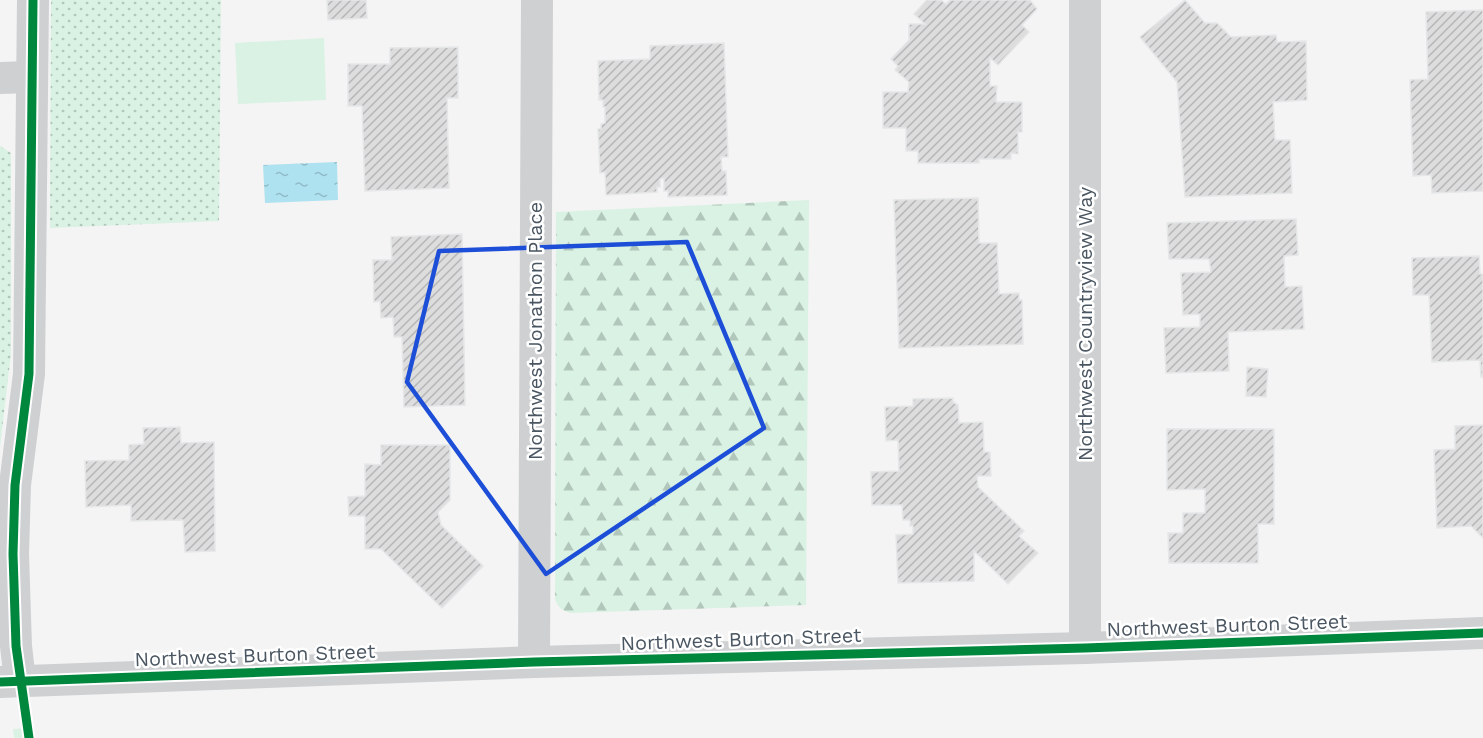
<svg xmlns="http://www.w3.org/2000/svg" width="1483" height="738" font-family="'Work Sans',sans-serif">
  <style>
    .grass { fill: url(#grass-dots) }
    .forest { fill: url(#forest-firs) }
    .park { fill: #d9f2e3 }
    .water { fill: url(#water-ripples) }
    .building { fill: url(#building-hatch); stroke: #e5e6e7; stroke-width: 1.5 }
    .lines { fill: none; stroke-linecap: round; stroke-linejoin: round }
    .minor { stroke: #ced0d2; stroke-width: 32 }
    .cycleway-casing { stroke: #fff; stroke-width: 13 }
    .cycleway { stroke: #00873e; stroke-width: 9 }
    .marked { fill: none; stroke: #1d4ed8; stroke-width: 4.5; stroke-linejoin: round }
    .labels { text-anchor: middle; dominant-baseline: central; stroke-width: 5; stroke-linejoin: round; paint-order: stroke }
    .street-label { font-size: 20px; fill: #4a5661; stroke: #fff }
  </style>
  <defs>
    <pattern id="grass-dots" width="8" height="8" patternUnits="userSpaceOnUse" patternTransform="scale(1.5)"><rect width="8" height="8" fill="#d9f2e3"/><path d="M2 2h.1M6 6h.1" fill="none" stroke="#b2c7bb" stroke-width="1.8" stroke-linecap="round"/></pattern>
    <pattern id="forest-firs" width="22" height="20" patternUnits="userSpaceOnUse" patternTransform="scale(1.5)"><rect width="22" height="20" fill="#d9f2e3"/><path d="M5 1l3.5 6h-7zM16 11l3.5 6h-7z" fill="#b2c7bb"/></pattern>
    <pattern id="water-ripples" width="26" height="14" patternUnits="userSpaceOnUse" patternTransform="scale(1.5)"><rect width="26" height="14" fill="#aee2f0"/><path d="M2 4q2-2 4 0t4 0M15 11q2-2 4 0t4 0" fill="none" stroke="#90bac6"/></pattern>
    <pattern id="building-hatch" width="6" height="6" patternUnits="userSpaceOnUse" patternTransform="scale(1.5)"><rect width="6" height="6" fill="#ddddde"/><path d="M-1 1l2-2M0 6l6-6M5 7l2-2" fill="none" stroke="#b5b6b7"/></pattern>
  </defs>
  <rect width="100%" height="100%" fill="#f4f4f4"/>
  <g class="grass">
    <polygon points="51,0 221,0 219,221 50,228"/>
    <polygon points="0,146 11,153 11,354 0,447"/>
  </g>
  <path class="forest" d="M809,200L806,605L570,613C561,610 558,607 555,599L556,212Z"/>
  <g class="park">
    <polygon points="324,38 326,100 238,104 235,43"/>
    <polygon points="30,728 31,738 14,738 13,729"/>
  </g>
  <polygon class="water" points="337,162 338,200 265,203 263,165"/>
  <g class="building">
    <polygon points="327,0 366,0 367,18 328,20"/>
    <polygon points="927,0 941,0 946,4 950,0 1030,0 1037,9 1022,25 1029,32 998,65 990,58 990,86 997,86 996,102 1022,102 1022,132 1018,132 1018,154 1011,153 1011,159 979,159 979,163 918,163 918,151 906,151 906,128 883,128 883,92 908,92 909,82 895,70 898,66 891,59 909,40 909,24 925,24 914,14"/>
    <polygon points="1185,0 1205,23 1217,23 1231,37 1276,35 1277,42 1306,41 1307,100 1273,102 1275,140 1290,140 1292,193 1185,197 1177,82 1140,37"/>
    <polygon points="1483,10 1483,191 1432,193 1431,175 1413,176 1410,80 1428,79 1426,12"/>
    <polygon points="724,43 728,157 721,157 722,171 726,171 727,195 668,197 668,191 664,191 664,178 660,179 660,187 657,187 657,192 606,195 605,172 600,173 598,129 601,129 601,124 605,123 605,107 603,107 603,100 599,100 598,61 650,59 650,46"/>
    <polygon points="458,47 458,98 447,98 449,188 365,191 362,106 348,106 348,64 390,64 390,48"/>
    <polygon points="978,198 979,243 997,243 999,294 1019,293 1019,300 1022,300 1023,344 899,348 894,200"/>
    <polygon points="1296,219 1298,255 1284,256 1285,287 1302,286 1304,329 1228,332 1229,371 1166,373 1164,328 1200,327 1200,314 1183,315 1181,273 1211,272 1209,259 1169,259 1167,223"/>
    <polygon points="462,234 465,405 404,407 402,337 394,337 393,317 381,318 380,301 374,302 373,260 392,260 391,237"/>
    <polygon points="1479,256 1480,274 1483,274 1483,377 1481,377 1480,360 1432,362 1429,295 1413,295 1412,258"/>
    <polygon points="1247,367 1268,369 1266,397 1246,396"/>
    <polygon points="953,398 953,402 958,405 959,423 983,422 984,452 990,452 991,476 977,476 978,487 1024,531 1019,536 1038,553 1008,584 974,551 974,581 898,583 896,535 913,534 913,526 910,526 910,520 903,520 902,505 872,505 871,472 899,471 898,440 886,441 885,407 913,406 913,399"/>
    <polygon points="1483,425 1483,538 1471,526 1437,528 1434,450 1455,449 1455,426"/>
    <polygon points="180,427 181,443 214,442 215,551 185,552 183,520 131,521 131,505 86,507 85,461 129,460 129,445 144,444 143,428"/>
    <polygon points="1167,429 1274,429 1274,524 1258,524 1258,563 1169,563 1168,533 1183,533 1183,513 1205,513 1205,489 1167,490"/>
    <polygon points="381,445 450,445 450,500 438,512 441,525 483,566 442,608 381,549 365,549 365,516 349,516 348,497 365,496 365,464 381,465"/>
  </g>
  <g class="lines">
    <g class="minor">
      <polyline points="0,78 31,77"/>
      <polyline points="1085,648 1085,0"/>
      <polyline points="534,662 537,0"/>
      <polyline points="20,681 16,646 13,554 15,485 29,374 33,0"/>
      <polyline points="0,682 534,662 1085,648 1483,633"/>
    </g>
    <defs>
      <g id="cycleway">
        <polyline points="0,682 534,662 1085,648 1483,633"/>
        <polyline points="29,738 16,646 13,554 15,485 29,374 33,0"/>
      </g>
    </defs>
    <use href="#cycleway" class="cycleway-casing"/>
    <use href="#cycleway" class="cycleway"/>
  </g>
  <path class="marked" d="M687,242L764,428L546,574L407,382L439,251Z"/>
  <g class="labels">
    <g class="street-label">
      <text transform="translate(1085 324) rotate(-90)">Northwest Countryview Way</text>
      <text transform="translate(535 331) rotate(-90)">Northwest Jonathon Place</text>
      <text transform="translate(1227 625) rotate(-2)">Northwest Burton Street</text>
      <text transform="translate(741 639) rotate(-2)">Northwest Burton Street</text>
      <text transform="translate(255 655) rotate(-2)">Northwest Burton Street</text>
    </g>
  </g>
</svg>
